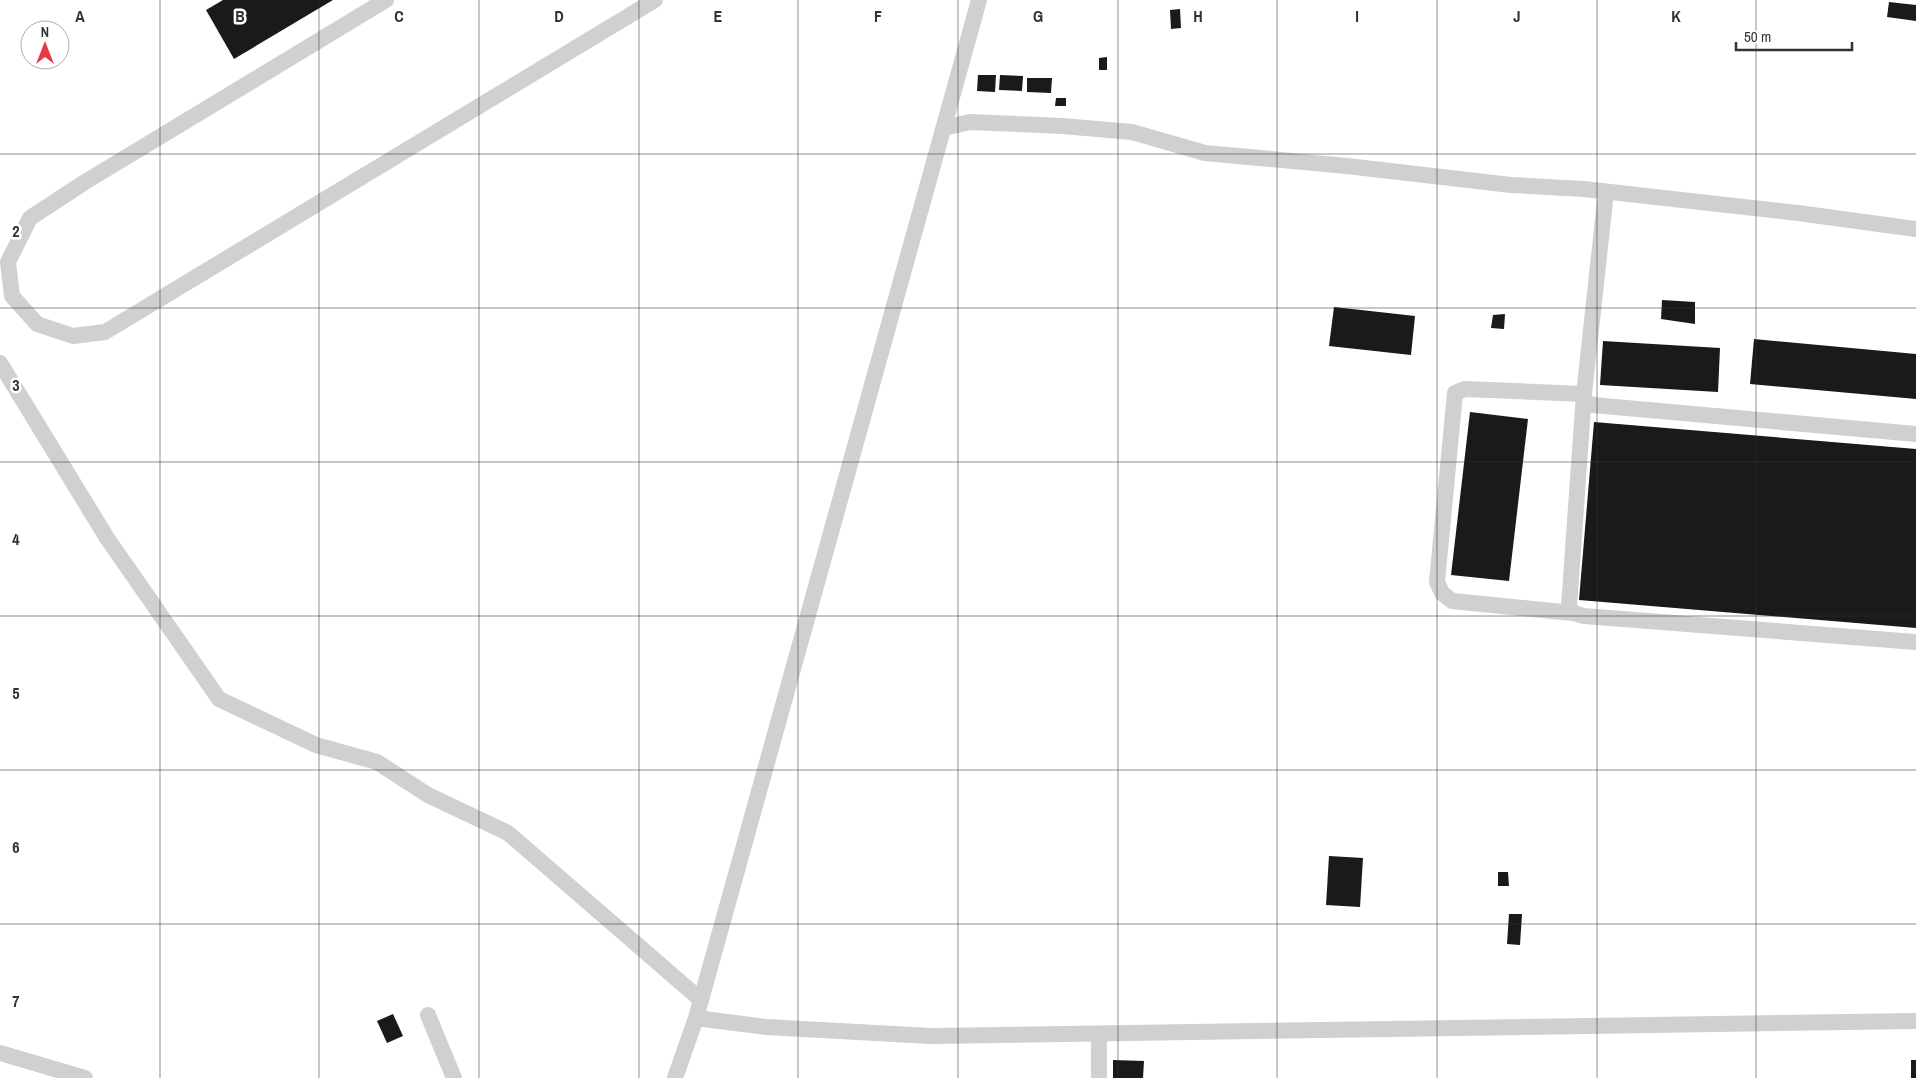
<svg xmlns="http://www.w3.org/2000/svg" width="1916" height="1078" font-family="'Archivo Narrow',sans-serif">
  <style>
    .building { fill: #1a1a1a }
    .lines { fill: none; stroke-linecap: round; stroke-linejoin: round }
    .minor { stroke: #d0d0d0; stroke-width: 16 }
    .grid { fill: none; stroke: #333; stroke-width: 1; stroke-opacity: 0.55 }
    .grid-label { font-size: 16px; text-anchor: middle; font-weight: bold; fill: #333; stroke: #fff; stroke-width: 5; stroke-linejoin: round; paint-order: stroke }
  </style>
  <rect width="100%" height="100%" fill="#fff"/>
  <g class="building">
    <polygon points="223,0 333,0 234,59 206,10"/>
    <polygon points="1889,2 1916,5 1916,21 1887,17"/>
    <polygon points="1180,9 1181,28 1171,29 1170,10"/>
    <polygon points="1107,57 1107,70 1099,70 1099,58"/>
    <polygon points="978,75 996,75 995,92 977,91"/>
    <polygon points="1000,75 1023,76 1022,91 999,90"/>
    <polygon points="1027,78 1052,78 1051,93 1027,92"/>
    <polygon points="1056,98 1066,98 1066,106 1055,106"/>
    <polygon points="1662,300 1695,302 1695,324 1661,319"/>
    <polygon points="1334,307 1415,316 1411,355 1329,346"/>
    <polygon points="1505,314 1504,329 1491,328 1493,315"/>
    <polygon points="1754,339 1916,354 1916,399 1750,384"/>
    <polygon points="1603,341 1720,348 1718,392 1600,385"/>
    <polygon points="1470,412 1528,419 1509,581 1451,575"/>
    <polygon points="1594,422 1916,449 1916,628 1579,600"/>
    <polygon points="1329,856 1363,858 1360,907 1326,905"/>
    <polygon points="1498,872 1508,872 1509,886 1498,886"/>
    <polygon points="1509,914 1522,914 1520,945 1507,944"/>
    <polygon points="393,1014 403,1036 387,1043 377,1021"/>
    <polygon points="1113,1060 1144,1061 1143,1078 1113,1078"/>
    <rect x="1911" y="1060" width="5" height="18"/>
  </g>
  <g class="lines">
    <g class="minor">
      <polyline points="386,0 85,182 30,218 8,262 12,296 37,324 73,336 105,332 655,0"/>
      <polyline points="944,128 970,122 1062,126 1132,132 1205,153 1347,166 1511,185 1584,189 1798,213 1916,229"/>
      <polyline points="1606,192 1584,394 1585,402 1593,405 1916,434"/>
      <polyline points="0,363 107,538 219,699 316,745 377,762 428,795 508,833 701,1000"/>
      <polyline points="1573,613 1452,601 1442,593 1437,582 1455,393 1465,389 1584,394 1569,606 1573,613 1584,616 1916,642"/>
      <polyline points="428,1015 454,1078"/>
      <polyline points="696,1018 766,1027 931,1036 1916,1021"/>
      <polyline points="1099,1034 1099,1078"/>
      <polyline points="0,1053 85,1078"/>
      <polyline points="675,1078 696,1018 979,0"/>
    </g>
  </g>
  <path class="grid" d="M160,0V1078M319,0V1078M479,0V1078M639,0V1078M798,0V1078M958,0V1078M1118,0V1078M1277,0V1078M1437,0V1078M1597,0V1078M1756,0V1078M0,154H1916M0,308H1916M0,462H1916M0,616H1916M0,770H1916M0,924H1916"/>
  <g class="grid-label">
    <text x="80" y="22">A</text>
    <text x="240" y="22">B</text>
    <text x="399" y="22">C</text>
    <text x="559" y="22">D</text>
    <text x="718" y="22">E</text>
    <text x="878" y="22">F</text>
    <text x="1038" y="22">G</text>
    <text x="1198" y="22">H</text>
    <text x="1357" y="22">I</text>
    <text x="1517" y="22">J</text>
    <text x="1676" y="22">K</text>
    <text x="16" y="237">2</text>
    <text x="16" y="391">3</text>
    <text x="16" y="545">4</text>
    <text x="16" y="699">5</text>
    <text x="16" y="853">6</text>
    <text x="16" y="1007">7</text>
  </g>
  <g transform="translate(45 45)"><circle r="24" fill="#ffffff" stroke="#adadad"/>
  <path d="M0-4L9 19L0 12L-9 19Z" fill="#e63946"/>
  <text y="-8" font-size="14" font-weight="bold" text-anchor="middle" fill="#333333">N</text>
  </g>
  <path d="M1736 42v8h116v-8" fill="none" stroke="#333333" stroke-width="2.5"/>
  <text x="1744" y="42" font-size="15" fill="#333333" stroke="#ffffff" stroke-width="4" paint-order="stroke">50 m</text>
</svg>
